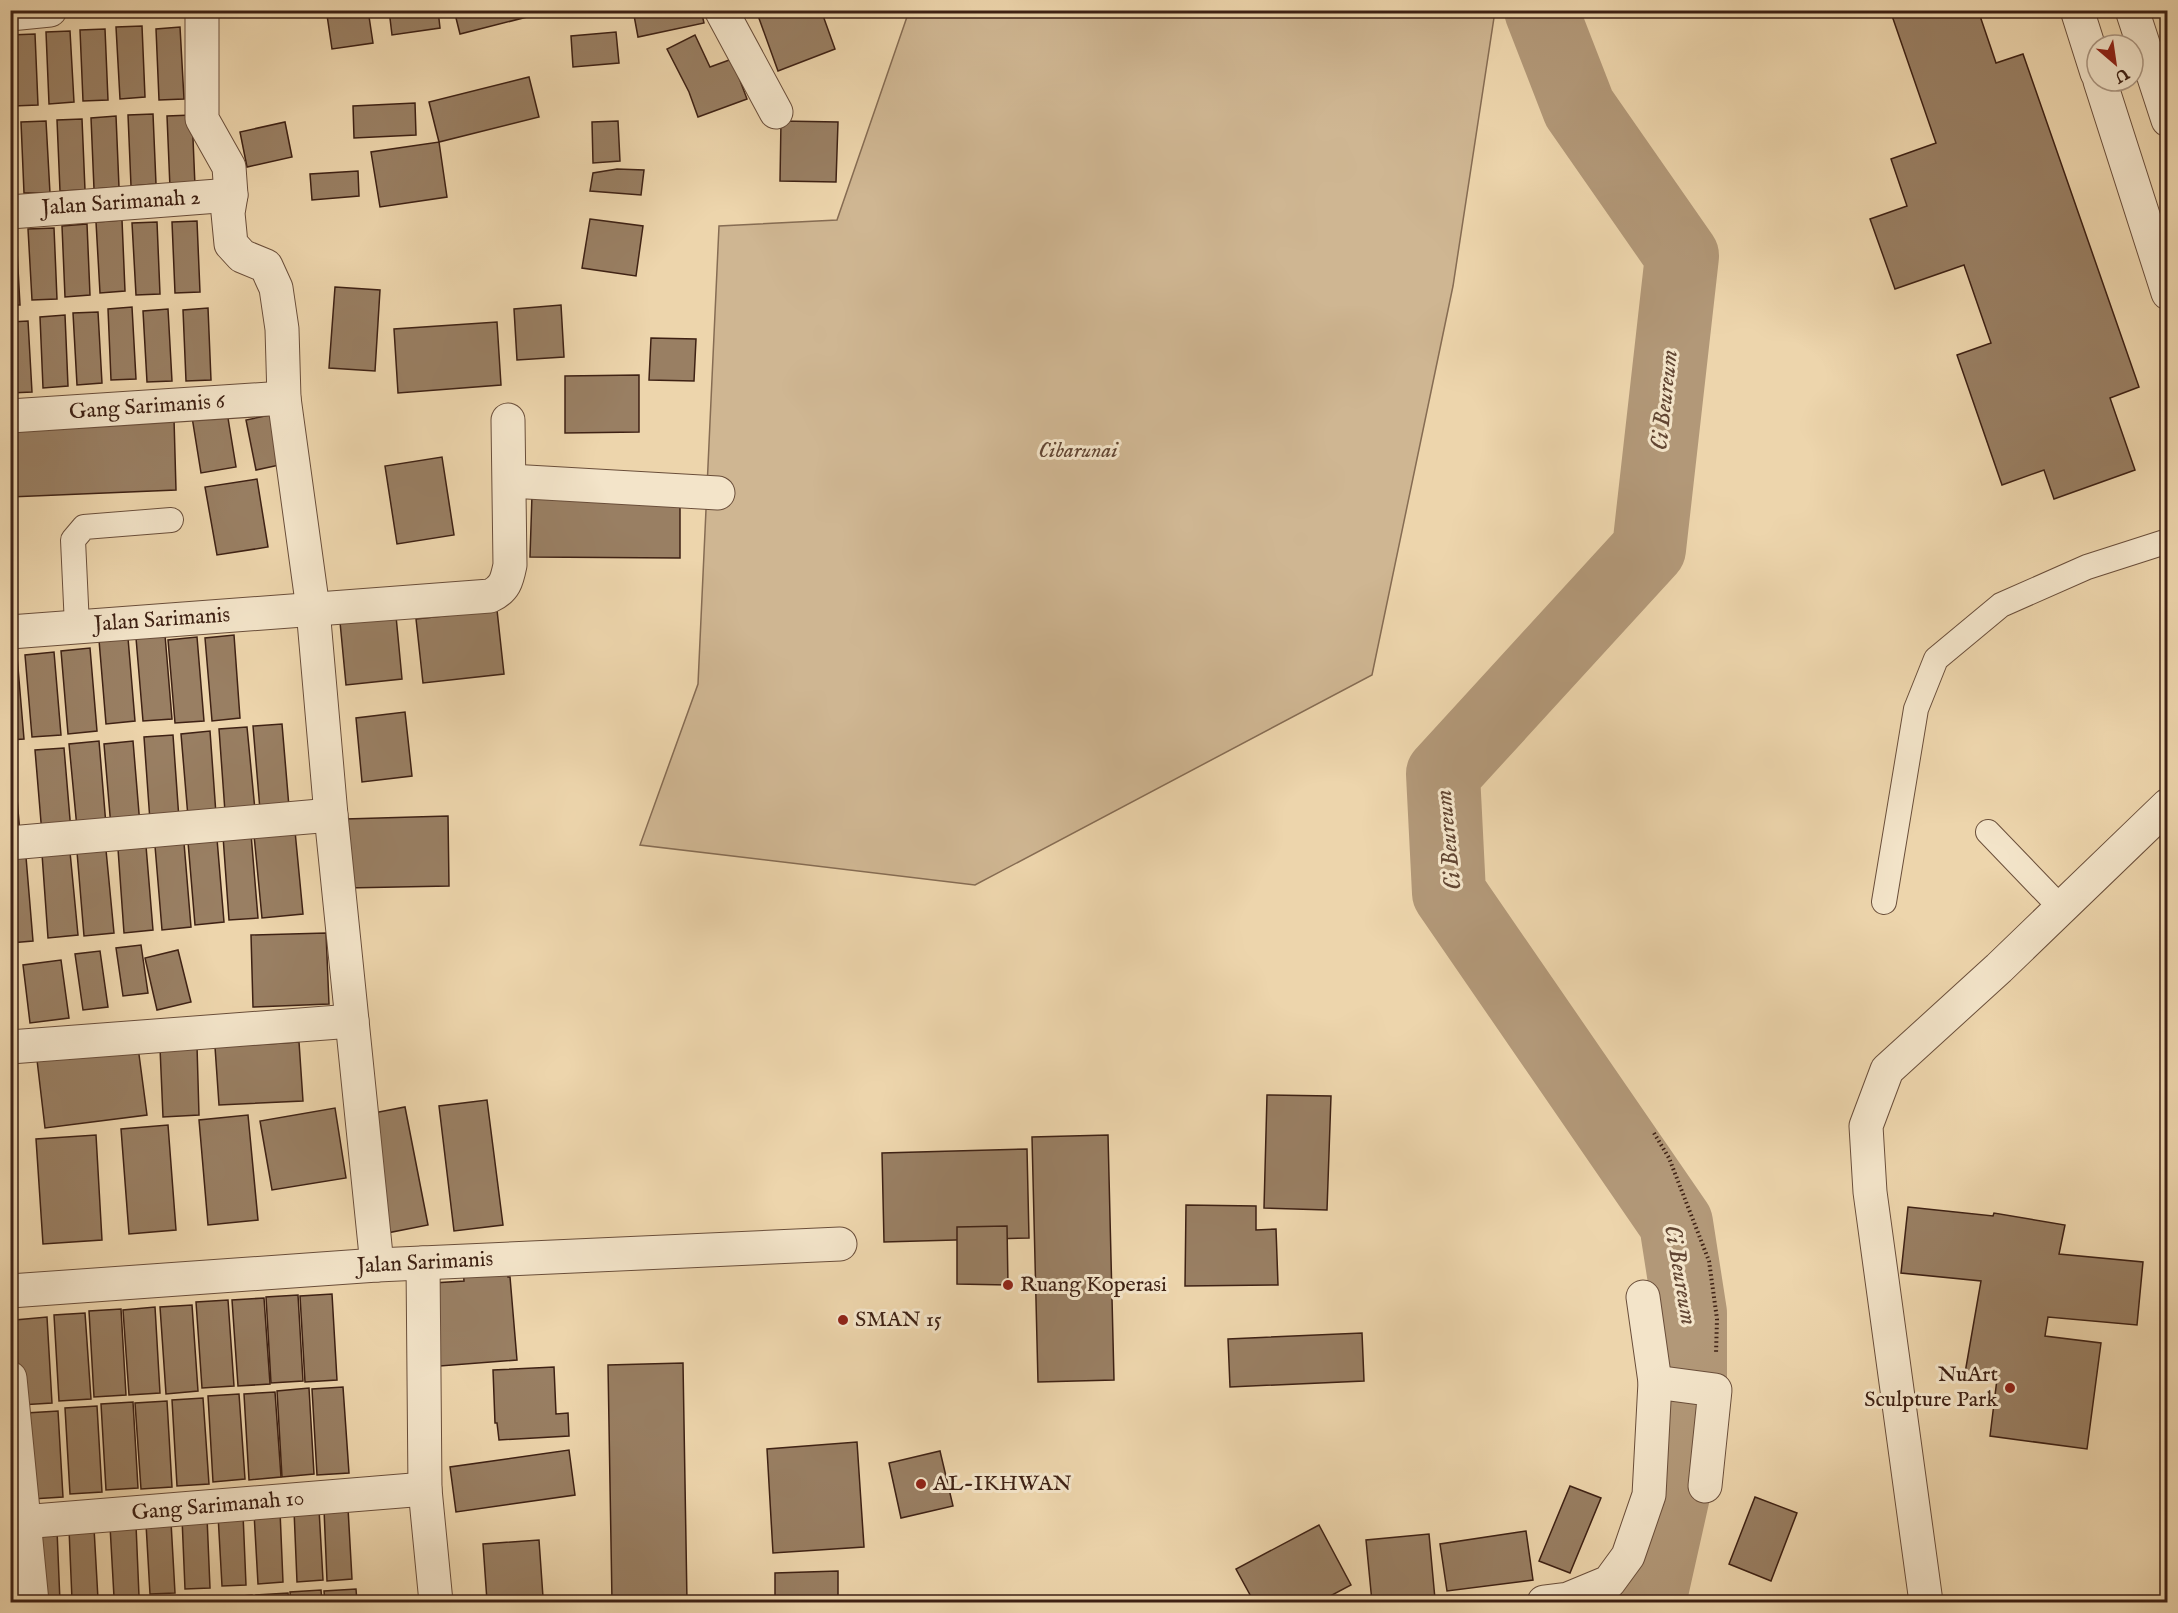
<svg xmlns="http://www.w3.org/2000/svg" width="2178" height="1613" font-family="'IM FELL English',serif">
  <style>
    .green { fill: #cfb692; stroke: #866c53; stroke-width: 1.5 }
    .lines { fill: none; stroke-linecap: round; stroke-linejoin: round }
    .river { stroke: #b29878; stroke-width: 74 }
    .building { fill: #997f63; stroke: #3e2114; stroke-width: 1.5 }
    .service-casing { stroke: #6a4e3a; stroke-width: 26 }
    .minor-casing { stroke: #6a4e3a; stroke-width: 35 }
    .path { stroke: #3e2114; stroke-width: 4; stroke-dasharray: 1.5 3; stroke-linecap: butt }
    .service { stroke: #f3e4c9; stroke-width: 24 }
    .minor { stroke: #f3e4c9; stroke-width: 33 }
    .poi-dot { fill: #8f2418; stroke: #f3e4c9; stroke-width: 2 }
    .labels { text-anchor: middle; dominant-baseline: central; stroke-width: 6; stroke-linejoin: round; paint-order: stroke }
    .street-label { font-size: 22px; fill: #3e2114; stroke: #f3e4c9 }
    .park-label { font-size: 22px; font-style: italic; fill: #624634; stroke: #f3e4c9 }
    .poi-label { font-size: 22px; fill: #3e2114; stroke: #f3e4c9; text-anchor: start }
    .water-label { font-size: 24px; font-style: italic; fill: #614532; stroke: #f3e4c9 }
  </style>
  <rect width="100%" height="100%" fill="#edd5ac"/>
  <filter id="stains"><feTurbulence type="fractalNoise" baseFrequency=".00333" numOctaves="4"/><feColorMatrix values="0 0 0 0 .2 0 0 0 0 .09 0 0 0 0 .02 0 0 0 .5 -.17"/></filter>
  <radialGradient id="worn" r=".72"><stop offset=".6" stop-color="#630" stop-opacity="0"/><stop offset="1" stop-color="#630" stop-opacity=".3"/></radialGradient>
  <polygon class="green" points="909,11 1495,11 1453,286 1372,675 975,885 640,845 698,684 719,226 837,220"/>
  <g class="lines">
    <polyline class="river" points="1541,10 1579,108 1682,256 1649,549 1443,774 1449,893 1676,1223 1690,1313 1690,1419 1651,1593 1638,1602"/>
  </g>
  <g class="building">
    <polygon points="358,10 368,10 373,43 332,49 327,15"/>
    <polygon points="389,10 438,10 440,28 392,35"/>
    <polygon points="454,10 543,10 543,13 460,34"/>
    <polygon points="633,10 701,10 704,23 638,37"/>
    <polygon points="756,10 821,10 835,49 778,71"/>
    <polygon points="1890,10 1978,10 1996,63 2023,54 2139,387 2110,398 2135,470 2054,499 2044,470 2002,485 1957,355 1991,343 1964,265 1895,289 1870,219 1907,206 1891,159 1936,143"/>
    <polygon points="142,26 145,97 120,99 116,27"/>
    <polygon points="180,27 184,99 159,100 156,29"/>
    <polygon points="105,29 108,100 83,101 80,30"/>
    <polygon points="70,31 74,102 49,104 46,32"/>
    <polygon points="616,32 619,63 573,67 571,36"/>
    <polygon points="35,34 38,105 13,106 10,35"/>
    <polygon points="695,35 710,67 732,59 747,99 698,117 689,92 667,49"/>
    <polygon points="529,77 539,117 439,142 429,102"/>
    <polygon points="415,103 416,135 354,138 353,106"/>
    <polygon points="153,114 156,184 131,186 128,115"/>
    <polygon points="192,115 195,186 170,188 167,116"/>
    <polygon points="116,116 119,187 94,189 91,118"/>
    <polygon points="82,119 85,190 60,191 57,120"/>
    <polygon points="46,121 50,193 24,193 21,122"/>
    <polygon points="618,121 620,161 593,163 592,122"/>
    <polygon points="781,121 838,122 836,182 780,181"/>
    <polygon points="285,122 292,157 247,167 240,132"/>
    <polygon points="439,142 447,197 380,207 371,152"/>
    <polygon points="617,169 644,170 641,195 590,191 593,173"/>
    <polygon points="358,171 359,196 312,200 310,174"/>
    <polygon points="590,219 643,226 636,276 582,268"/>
    <polygon points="122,220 125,291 100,293 96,222"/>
    <polygon points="197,221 200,292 175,293 172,222"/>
    <polygon points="157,222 160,294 136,295 132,223"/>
    <polygon points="87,224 90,295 65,297 62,226"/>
    <polygon points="54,228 57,299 32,300 28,229"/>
    <polygon points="16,233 20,305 10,305 10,234"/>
    <polygon points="335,287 380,290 375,371 329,368"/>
    <polygon points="561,305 564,357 517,360 514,309"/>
    <polygon points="132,307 136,379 111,380 108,309"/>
    <polygon points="208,308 211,380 186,381 183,310"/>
    <polygon points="168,309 172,381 147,382 143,311"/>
    <polygon points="98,312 102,383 77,385 73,313"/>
    <polygon points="65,315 68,386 43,388 40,317"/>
    <polygon points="28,321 32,392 10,393 10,322"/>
    <polygon points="497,322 501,385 398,393 394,329"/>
    <polygon points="651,338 696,339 694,381 649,380"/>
    <polygon points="639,375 639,432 565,433 565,376"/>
    <polygon points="227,412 236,467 201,473 192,417"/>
    <polygon points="275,414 284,464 256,470 246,420"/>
    <polygon points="174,419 176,490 10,497 10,426"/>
    <polygon points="442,457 454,535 397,544 385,466"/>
    <polygon points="257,479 268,547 217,555 205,487"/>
    <polygon points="532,495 680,496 680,558 530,557"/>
    <polygon points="497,610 504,674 423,683 416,619"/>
    <polygon points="396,616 402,679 346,685 340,622"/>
    <polygon points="165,635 172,719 143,721 136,638"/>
    <polygon points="234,635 240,718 212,721 205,638"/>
    <polygon points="197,637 204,721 175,723 168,640"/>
    <polygon points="128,638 135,721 106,724 99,640"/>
    <polygon points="90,648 97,731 68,734 61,651"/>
    <polygon points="54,652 61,735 32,737 25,655"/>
    <polygon points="17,656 24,739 10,740 10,657"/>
    <polygon points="405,712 412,776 362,782 356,718"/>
    <polygon points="282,724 289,807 260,810 253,726"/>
    <polygon points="247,727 255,810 225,812 219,729"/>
    <polygon points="210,731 216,814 188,817 181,734"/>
    <polygon points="173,735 179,819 150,821 144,737"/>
    <polygon points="99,741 106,825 77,828 69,744"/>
    <polygon points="133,741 140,825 111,827 104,744"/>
    <polygon points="64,748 71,831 42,834 35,750"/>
    <polygon points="10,751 13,751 20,834 10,835"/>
    <polygon points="448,816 449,886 346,888 345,819"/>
    <polygon points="295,831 303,914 262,918 254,835"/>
    <polygon points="251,834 258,918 229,920 223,836"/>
    <polygon points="217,839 224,922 195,925 188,842"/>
    <polygon points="184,843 191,927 162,930 155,846"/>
    <polygon points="146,846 153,930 124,933 118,849"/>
    <polygon points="106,850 114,933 84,936 77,852"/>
    <polygon points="70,852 78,935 48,938 42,854"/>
    <polygon points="26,857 33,941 10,943 10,859"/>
    <polygon points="326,933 329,1004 253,1007 251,935"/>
    <polygon points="141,945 148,993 123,996 116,948"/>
    <polygon points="178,950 191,1002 157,1010 145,958"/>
    <polygon points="100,951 108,1007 83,1010 75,954"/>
    <polygon points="61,960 69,1018 30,1023 23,965"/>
    <polygon points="299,1042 303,1101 219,1105 215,1047"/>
    <polygon points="197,1046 199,1115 163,1117 160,1048"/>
    <polygon points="138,1047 147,1115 45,1128 37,1060"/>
    <polygon points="1267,1095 1331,1096 1327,1210 1264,1208"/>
    <polygon points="487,1100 503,1225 454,1231 439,1106"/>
    <polygon points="405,1107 428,1225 387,1233 363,1115"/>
    <polygon points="335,1108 346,1178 272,1190 260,1121"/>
    <polygon points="248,1115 258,1220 208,1225 199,1120"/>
    <polygon points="168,1125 176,1230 129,1234 121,1129"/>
    <polygon points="96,1135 102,1240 43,1244 36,1139"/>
    <polygon points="1108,1135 1114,1380 1038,1382 1032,1137"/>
    <polygon points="1027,1149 1029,1238 884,1242 882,1153"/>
    <polygon points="1186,1205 1256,1206 1256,1230 1276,1229 1278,1285 1185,1286"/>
    <polygon points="1908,1207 1993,1216 1994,1213 2065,1225 2059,1254 2143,1262 2137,1325 2048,1317 2045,1336 2101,1343 2087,1449 1990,1436 1997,1379 1965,1373 1981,1281 1901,1273"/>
    <polygon points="1007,1226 1008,1285 957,1284 957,1227"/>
    <polygon points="507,1265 508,1277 510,1277 517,1360 440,1366 433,1283 464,1281 463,1267"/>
    <polygon points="332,1294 337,1380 305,1382 300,1296"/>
    <polygon points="298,1295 303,1381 271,1383 266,1297"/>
    <polygon points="264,1298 270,1384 238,1386 232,1300"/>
    <polygon points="228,1300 234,1386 202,1388 196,1302"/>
    <polygon points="192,1305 198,1391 166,1394 160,1307"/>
    <polygon points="155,1307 160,1393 129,1395 123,1310"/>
    <polygon points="121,1309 126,1395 94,1397 89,1311"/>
    <polygon points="85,1313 91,1399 59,1401 54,1315"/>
    <polygon points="47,1317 52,1403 20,1405 15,1320"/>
    <polygon points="1362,1333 1364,1381 1230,1387 1228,1339"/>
    <polygon points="683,1363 687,1602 612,1602 608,1365"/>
    <polygon points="554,1367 556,1414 568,1413 569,1436 499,1440 497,1423 495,1423 493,1370"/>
    <polygon points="343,1387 349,1473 317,1475 312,1389"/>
    <polygon points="309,1388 314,1474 282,1477 277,1391"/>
    <polygon points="275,1392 281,1477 249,1480 244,1394"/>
    <polygon points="239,1394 245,1479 213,1482 208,1396"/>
    <polygon points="203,1398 209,1484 177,1486 172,1400"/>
    <polygon points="167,1401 172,1487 141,1489 135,1403"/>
    <polygon points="133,1402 138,1488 106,1490 101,1404"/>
    <polygon points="97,1406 102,1492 70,1494 65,1408"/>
    <polygon points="58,1411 63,1497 32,1499 26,1413"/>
    <polygon points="857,1442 864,1547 773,1553 767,1449"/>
    <polygon points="569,1450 575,1495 456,1512 450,1467"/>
    <polygon points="940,1451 953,1506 901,1518 889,1463"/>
    <polygon points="1570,1486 1601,1498 1570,1573 1539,1561"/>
    <polygon points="1755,1497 1797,1513 1771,1581 1729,1564"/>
    <polygon points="348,1508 352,1579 327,1581 324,1509"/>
    <polygon points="319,1509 323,1580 297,1582 294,1510"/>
    <polygon points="280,1511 283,1582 258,1584 254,1513"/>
    <polygon points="243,1514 246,1585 222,1586 218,1515"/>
    <polygon points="207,1517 210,1588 185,1589 182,1518"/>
    <polygon points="171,1522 175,1593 150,1594 146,1524"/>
    <polygon points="136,1525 139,1596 114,1597 110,1526"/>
    <polygon points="1319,1525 1351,1585 1319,1602 1254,1602 1236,1569"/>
    <polygon points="94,1528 98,1599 72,1600 69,1529"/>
    <polygon points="57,1530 60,1602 36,1602 32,1532"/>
    <polygon points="1526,1531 1533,1580 1447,1591 1440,1544"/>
    <polygon points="1429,1534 1435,1599 1372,1602 1366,1540"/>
    <polygon points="539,1540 543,1597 487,1601 483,1544"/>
    <polygon points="838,1571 838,1602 758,1602 758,1600 775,1598 775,1573"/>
    <polygon points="356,1589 357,1602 325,1602 324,1591"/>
    <polygon points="321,1590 322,1602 291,1602 290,1592"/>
    <polygon points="288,1593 289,1602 257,1602 256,1595"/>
    <polygon points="252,1595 253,1602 221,1602 220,1598"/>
  </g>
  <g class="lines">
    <defs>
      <g id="service">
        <polyline points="77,626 73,540 84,527 171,520"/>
        <polyline points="1988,832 2062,909"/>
        <polyline points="1884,902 1916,709 1936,659 2001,605 2087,567 2168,541"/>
      </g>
      <g id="minor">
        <polyline points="202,10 202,119 229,167 231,195 228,213 231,244 242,256 266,266 276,288 282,329 284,398 313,609 331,815 377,1265"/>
        <polyline points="721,10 776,112"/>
        <polyline points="2077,10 2097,73"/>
        <polyline points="2132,10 2168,120"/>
        <polyline points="10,14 50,10"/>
        <polyline points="2100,81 2168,293"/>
        <polyline points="10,212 231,195"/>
        <polyline points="10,416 284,398"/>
        <polyline points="510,481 718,493"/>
        <path d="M10,632L490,596C505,589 507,580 510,565L508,420"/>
        <polyline points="10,843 331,815"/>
        <polyline points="10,1047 352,1021"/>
        <polyline points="423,1263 425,1489 436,1602"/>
        <polyline points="10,1291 377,1265 840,1244"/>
        <polyline points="10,1378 32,1602"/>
        <polyline points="1655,1382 1715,1390 1705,1486"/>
        <polyline points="10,1523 425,1489"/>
        <polyline points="1544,1602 1568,1599 1609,1582 1628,1556 1649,1495 1655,1382 1643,1297"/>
        <polyline points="1926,1602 1870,1192 1866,1126 1887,1070 1999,968 2168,805"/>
      </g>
    </defs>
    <use href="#service" class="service-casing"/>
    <use href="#minor" class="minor-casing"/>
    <polyline class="path" points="1654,1133 1669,1158 1709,1261 1717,1319 1716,1354"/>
    <use href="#service" class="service"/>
    <use href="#minor" class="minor"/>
  </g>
  <g class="poi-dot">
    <circle cx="1008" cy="1285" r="6"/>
    <circle cx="843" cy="1320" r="6"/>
    <circle cx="2010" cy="1388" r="6"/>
    <circle cx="921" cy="1484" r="6"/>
  </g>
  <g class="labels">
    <g class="street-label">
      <text transform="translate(121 203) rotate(-4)">Jalan Sarimanah 2</text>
      <text transform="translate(147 407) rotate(-4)">Gang Sarimanis 6</text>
      <text transform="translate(162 620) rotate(-4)">Jalan Sarimanis</text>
      <text transform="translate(425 1263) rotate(-3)">Jalan Sarimanis</text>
      <text transform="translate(218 1506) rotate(-5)">Gang Sarimanah 10</text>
    </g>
    <g class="park-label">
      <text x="1078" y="451">Cibarunai</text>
    </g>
    <g class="poi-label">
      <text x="1020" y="1285">Ruang Koperasi</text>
      <text x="855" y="1320">SMAN 15</text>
      <text x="1998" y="1375" text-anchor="end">NuArt<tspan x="1998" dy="25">Sculpture Park</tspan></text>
      <text x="933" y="1484">AL-IKHWAN</text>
    </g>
    <g class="water-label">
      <text transform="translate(1665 400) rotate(-84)">Ci Beureum</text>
      <text transform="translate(1449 840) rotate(-96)">Ci Beureum</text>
      <text transform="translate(1680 1275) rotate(80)">Ci Beureum</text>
    </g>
  </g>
  <rect width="2178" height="1613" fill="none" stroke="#edd5ac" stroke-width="36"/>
  <rect x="12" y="12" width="2154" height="1589" fill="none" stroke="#3e2114" stroke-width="3"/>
  <rect x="18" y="18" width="2142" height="1577" fill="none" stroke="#3e2114" stroke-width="1.5"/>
  <g transform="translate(2115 63) rotate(151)"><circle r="28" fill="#f3e4c9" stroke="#ab9681" stroke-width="1.5"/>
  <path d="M0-4.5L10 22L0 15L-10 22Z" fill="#8f2418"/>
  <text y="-9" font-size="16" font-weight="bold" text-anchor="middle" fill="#3e2114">U</text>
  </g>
  <rect width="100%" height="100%" filter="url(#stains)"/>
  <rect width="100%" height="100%" fill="url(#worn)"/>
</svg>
